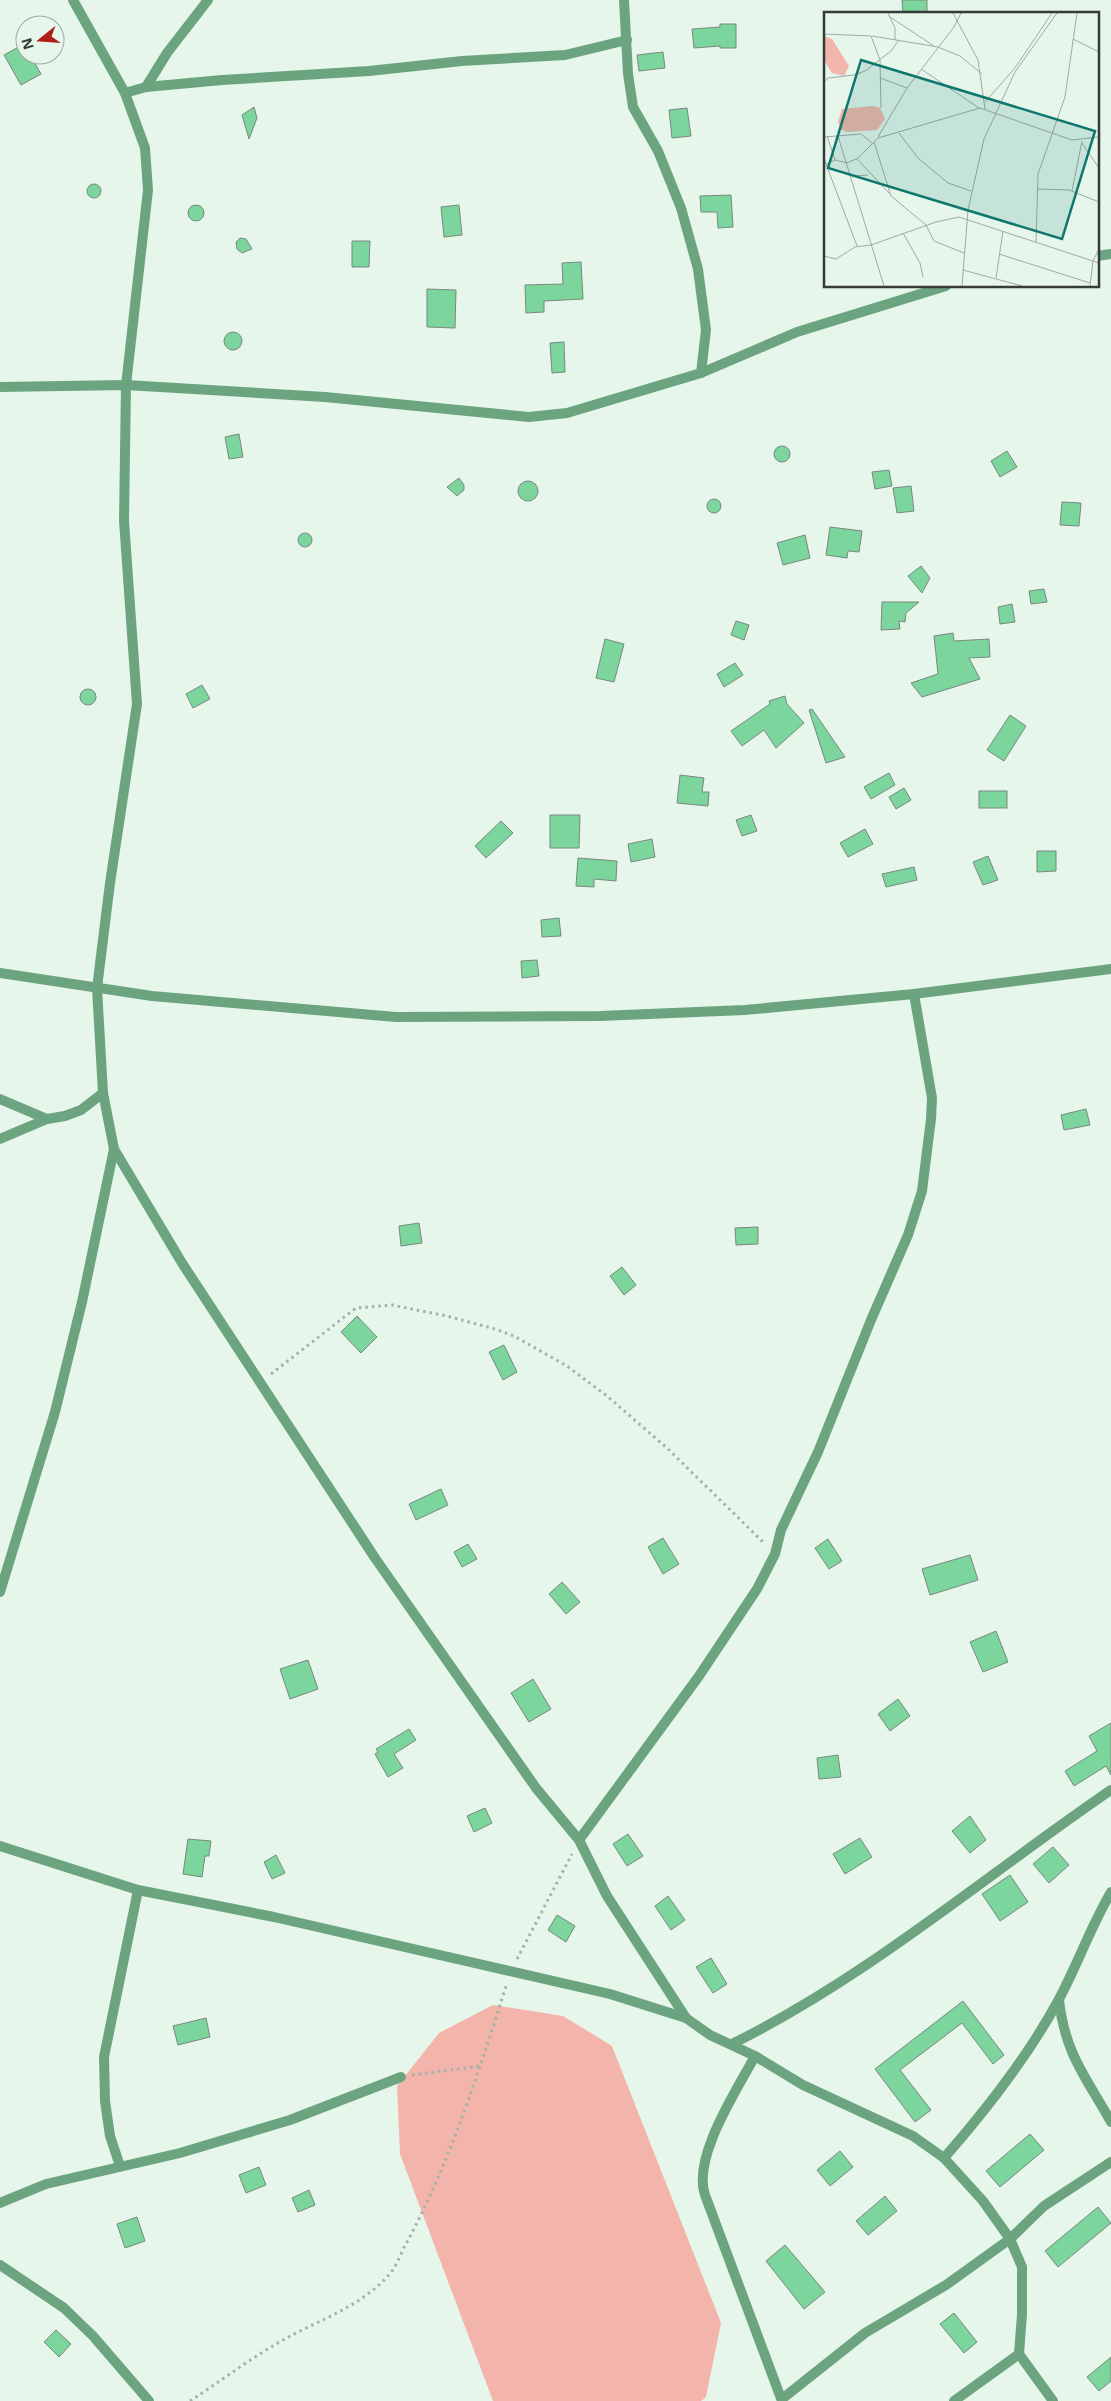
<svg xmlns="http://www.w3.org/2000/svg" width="1111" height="2401" font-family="'Open Sans',sans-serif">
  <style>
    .green { fill: #f3b5ab }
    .building { fill: #7bd59c; stroke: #7a887e }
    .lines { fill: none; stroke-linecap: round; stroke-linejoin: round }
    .path { stroke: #a4b0a8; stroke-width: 3; stroke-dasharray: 2.5 4; stroke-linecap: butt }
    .minor { stroke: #6da480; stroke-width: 10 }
    .tertiary { stroke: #6da480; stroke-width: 10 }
    .inset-road { fill: none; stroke: #9faba3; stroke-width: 1 }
    .view { fill: #0f766e; fill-opacity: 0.15; stroke: #0f766e; stroke-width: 2.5 }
    .inset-edge { fill: none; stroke: #353b37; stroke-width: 2.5 }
  </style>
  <rect width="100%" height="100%" fill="#e6f6eb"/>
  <polygon class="green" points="493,2005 563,2016 612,2046 721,2323 706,2397 701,2401 493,2401 400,2154 397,2086 439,2033"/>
  <g class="building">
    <polygon points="902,0 927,0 927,14 903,14"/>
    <polygon points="720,24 736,24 736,48 720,48 720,46 694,48 692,29 720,27"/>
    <polygon points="24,44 25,55 30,55 41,74 21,85 4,55"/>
    <polygon points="663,52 665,68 639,71 637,55"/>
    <polygon points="254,107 257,118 249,139 242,115"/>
    <polygon points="687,108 691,136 672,138 669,110"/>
    <circle cx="94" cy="191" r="7"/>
    <polygon points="731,195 733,227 718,228 717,212 701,212 700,196"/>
    <polygon points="459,205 462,235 444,237 441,207"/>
    <circle cx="196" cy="213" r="8"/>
    <polygon points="240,238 246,239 252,249 242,253 237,249 236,242"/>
    <polygon points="352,241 370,241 369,267 352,267"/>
    <polygon points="581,262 583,299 544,301 544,312 526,313 525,285 563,284 562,263"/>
    <polygon points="427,289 456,290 455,328 427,327"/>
    <circle cx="233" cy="341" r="9"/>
    <polygon points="564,342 565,372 552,373 550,343"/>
    <polygon points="239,434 243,457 229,459 225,437"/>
    <circle cx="782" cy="454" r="8"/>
    <polygon points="1007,451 1017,467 1000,477 991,461"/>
    <polygon points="889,470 892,486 875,489 872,472"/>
    <polygon points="459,478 464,485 464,490 457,496 447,487"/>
    <circle cx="528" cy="491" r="10"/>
    <polygon points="911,486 914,511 897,513 893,488"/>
    <circle cx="714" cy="506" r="7"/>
    <polygon points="1062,502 1081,503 1079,526 1060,525"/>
    <polygon points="830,527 862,531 859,552 848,551 847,558 826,555"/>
    <circle cx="305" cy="540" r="7"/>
    <polygon points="805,535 810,558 783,565 777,543"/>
    <polygon points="921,566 930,578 922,593 908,576"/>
    <polygon points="1044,589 1047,602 1031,604 1029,591"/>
    <polygon points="882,602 919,602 906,613 905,622 899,621 900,629 881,630"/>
    <polygon points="1012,604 1015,622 1000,624 998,607"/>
    <polygon points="736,621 749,625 744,640 731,635"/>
    <polygon points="953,633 954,641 989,639 990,657 969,658 980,679 922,697 911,683 938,674 934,636"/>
    <polygon points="605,639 624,644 614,682 596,678"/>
    <polygon points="735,663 743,675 724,687 717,674"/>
    <polygon points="202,685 210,699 193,708 186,694"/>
    <circle cx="88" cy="697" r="8"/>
    <polygon points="785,696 787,704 804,723 776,748 764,730 742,746 731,731 770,704 769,701"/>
    <polygon points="812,709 845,757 826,763 809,710"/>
    <polygon points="1010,715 1026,726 1004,761 987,750"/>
    <polygon points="889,773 895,785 871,799 864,787"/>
    <polygon points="680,775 704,778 702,792 709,792 708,806 677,803"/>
    <polygon points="904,788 911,800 896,809 889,797"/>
    <rect x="979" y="791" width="28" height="17"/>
    <polygon points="550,815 580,815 579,848 550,848"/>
    <polygon points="751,815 757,831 742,836 736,820"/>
    <polygon points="501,821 513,833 486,858 475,846"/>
    <polygon points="865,829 873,844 848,857 840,843"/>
    <polygon points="652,839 655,857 631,862 628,844"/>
    <polygon points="1037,851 1056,851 1056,871 1037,872"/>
    <polygon points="988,856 998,880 983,885 973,862"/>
    <polygon points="578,858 617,861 616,881 594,879 594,887 576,886"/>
    <polygon points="914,867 917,880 886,887 882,874"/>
    <polygon points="559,918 561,936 542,937 541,920"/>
    <polygon points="537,960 539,976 522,978 521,961"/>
    <polygon points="1086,1109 1090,1125 1064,1130 1061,1115"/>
    <polygon points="419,1223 422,1243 401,1246 399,1226"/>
    <polygon points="758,1227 758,1244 736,1245 735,1228"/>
    <polygon points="622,1267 636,1285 624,1295 610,1276"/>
    <polygon points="357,1316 377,1337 361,1353 341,1332"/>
    <polygon points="504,1345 517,1372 503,1380 489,1352"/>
    <polygon points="441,1489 448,1505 416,1520 409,1504"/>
    <polygon points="663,1538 679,1564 663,1574 648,1547"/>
    <polygon points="828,1539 842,1561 829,1569 815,1548"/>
    <polygon points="468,1544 477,1559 462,1567 454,1552"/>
    <polygon points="970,1555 978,1580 930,1595 922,1569"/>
    <polygon points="562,1582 580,1602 566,1614 549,1594"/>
    <polygon points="996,1631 1008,1662 983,1672 970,1642"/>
    <polygon points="308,1660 318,1689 290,1699 280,1669"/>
    <polygon points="533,1679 551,1709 529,1722 511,1693"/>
    <polygon points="898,1699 910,1716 890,1731 878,1714"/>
    <polygon points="1111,1723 1111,1775 1106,1766 1074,1786 1065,1771 1097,1751 1089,1736"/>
    <polygon points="409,1729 416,1740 394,1754 403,1768 388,1777 375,1754 378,1752 376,1749"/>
    <polygon points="838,1755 841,1777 819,1779 817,1758"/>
    <polygon points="485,1808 492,1823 474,1832 467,1816"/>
    <polygon points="970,1816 986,1840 970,1853 952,1831"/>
    <polygon points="628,1834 643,1856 627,1866 613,1844"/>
    <polygon points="860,1838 872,1857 845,1874 833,1854"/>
    <polygon points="188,1839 211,1841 209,1856 205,1856 202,1877 183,1874"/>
    <polygon points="1053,1847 1069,1865 1049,1883 1033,1864"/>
    <polygon points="276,1855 285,1873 272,1879 264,1862"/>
    <polygon points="1010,1875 1028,1902 1000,1921 982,1894"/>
    <polygon points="668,1896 685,1920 671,1930 655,1906"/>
    <polygon points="557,1915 575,1926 566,1942 548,1930"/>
    <polygon points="711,1958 727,1984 713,1993 696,1967"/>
    <polygon points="963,2001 1004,2055 993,2064 962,2023 900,2070 931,2110 915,2122 875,2069"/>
    <polygon points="206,2018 210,2037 178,2045 173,2026"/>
    <polygon points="1030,2134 1044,2150 1000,2187 986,2171"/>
    <polygon points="840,2151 853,2167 830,2186 817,2170"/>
    <polygon points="259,2167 266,2185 246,2193 239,2175"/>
    <polygon points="309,2190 315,2205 298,2212 292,2198"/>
    <polygon points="885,2196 897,2211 868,2235 856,2221"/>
    <polygon points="1098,2207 1111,2223 1058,2267 1045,2251"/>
    <polygon points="137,2217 145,2241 125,2248 117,2224"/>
    <polygon points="785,2245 825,2292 804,2309 766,2261"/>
    <polygon points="954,2313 977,2342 964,2353 940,2324"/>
    <polygon points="56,2330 71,2344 59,2357 44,2342"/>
    <polygon points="1111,2357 1111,2381 1099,2391 1087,2377"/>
  </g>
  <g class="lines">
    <g class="path">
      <polyline points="271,1374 356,1308 392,1305 447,1316 495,1329 514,1336 567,1366 607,1396 667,1448 764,1543"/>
      <polyline points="517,1959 572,1854"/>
      <polyline points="412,2075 481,2066"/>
      <path d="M190,2401C221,2381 252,2357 285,2339C321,2319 365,2305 392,2271C398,2263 401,2252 406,2244C450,2162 479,2072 507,1983"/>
    </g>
    <g class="minor">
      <polyline points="73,0 125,93 145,148 148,190 126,385 124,521 137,704 110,883 97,988 103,1093 114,1149 182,1263 375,1558 536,1788 579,1840 607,1896 686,2018 710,2035 755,2056 803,2085 913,2136 944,2158 983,2201 1010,2239 1022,2267 1022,2314 1019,2354 1053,2401"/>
      <polyline points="624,0 628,74 633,107 658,151 681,208 698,269 706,330 701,373"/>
      <polyline points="146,87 167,53 208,0"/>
      <polyline points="125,93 146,87 222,80 369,71 462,61 565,55 627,40"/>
      <polyline points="1097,256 1111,254"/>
      <polyline points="0,387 126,385 325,397 529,417 567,413 701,373 797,332 946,286"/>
      <polyline points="0,1099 47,1119"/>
      <polyline points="0,1139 47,1119 65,1116 81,1110 103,1093"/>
      <polyline points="0,1592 55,1412 82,1302 114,1149"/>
      <polyline points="579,1840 699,1676 757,1589 775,1554 781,1530 818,1452 871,1320 908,1235 922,1191 931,1119 932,1098 914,994"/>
      <polyline points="0,1846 138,1890 274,1917 610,1994 686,2018"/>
      <path d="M1059,2000C1065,2054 1086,2077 1111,2122"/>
      <path d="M732,2044C869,1976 985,1876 1111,1790"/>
      <path d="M755,2056C737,2090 692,2157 705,2195L782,2401"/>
      <path d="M944,2158C987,2109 1027,2058 1058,2001C1077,1966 1090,1928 1111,1892"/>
      <polyline points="120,2166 110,2136 105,2101 104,2057 138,1890"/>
      <polyline points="0,2203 46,2184 180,2153 290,2120 401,2077"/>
      <polyline points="0,2265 64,2308 93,2336 149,2401"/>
      <polyline points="782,2399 865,2333 946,2285 1010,2239 1044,2206 1111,2162"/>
      <polyline points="954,2401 1019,2354"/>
    </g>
    <polyline class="tertiary" points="0,973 152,996 396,1017 600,1016 745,1010 914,994 1111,969"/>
  </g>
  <g transform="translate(824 12)">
    <rect width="275" height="275" fill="#e6f6eb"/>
    <path d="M0,24L8,27L25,54L20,64L8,61L0,48ZM49,94L56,96L61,107L53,118L23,120L16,117L14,110L18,97Z" fill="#f3b5ab"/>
    <path class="inset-road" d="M64,1L71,16V28M129,1L154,48L161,97M66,5L110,34M0,22L47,24L56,48L57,96M48,24L114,35L136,44L158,62M249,27L275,40M97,57L155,96M56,66L83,76M0,70L4,66L30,63L41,59L67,39L74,29M161,90L191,56L228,1M75,121L94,146L124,171L147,179M3,124L11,148M14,124L60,274M0,125L37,122L48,131M54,125L83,76L130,15L137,1M50,130L67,184L102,213L110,229L140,241M258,131L275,156M0,146L2,152L11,148L23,151L34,146L54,126L156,96L248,128L275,125M33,147L65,181M2,152L33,234M28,164L44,163M214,177L245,178L275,190M248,179L258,129M79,221L96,251L99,265M212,230L214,162L241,85L253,1M175,242L266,271M0,244L12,247L31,235L47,233L112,210L135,205L275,251M139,258L198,274M172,266L179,219M138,274L144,198L160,127L191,60L233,1M266,274L269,249L275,237"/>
    <path class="view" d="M37,48L271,119L238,227L4,156Z"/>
    <rect width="275" height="275" class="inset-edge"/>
  </g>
  <g transform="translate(40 40) rotate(253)"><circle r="24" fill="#e6f6eb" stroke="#9faba3"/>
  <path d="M0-4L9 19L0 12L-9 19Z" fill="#af1f18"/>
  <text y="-8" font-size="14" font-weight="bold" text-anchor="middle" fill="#353b37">N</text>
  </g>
</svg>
